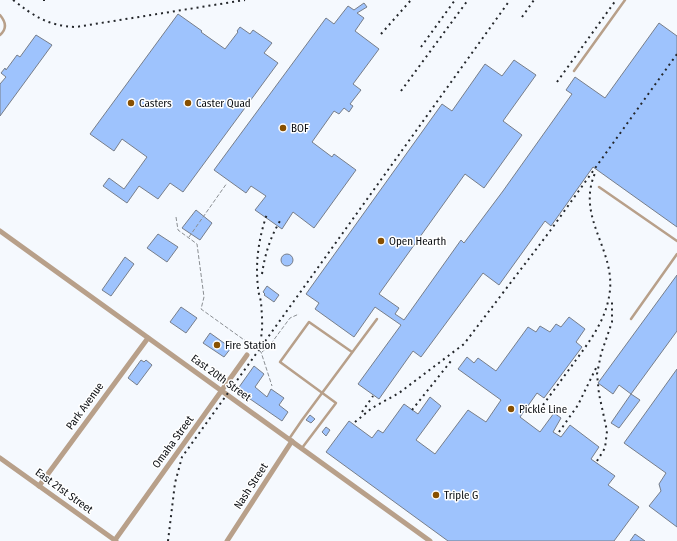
<svg xmlns="http://www.w3.org/2000/svg" width="677" height="541" font-family="'Fira Sans Condensed',sans-serif">
  <style>
    .building { fill: #9ec3fd; stroke: #777e8a }
    .lines { fill: none; stroke-linecap: round; stroke-linejoin: round }
    .path { stroke: #8a8e92; stroke-width: 1; stroke-dasharray: 4 2; stroke-linecap: butt }
    .service { stroke: #b8a08a; stroke-width: 2.5 }
    .minor { stroke: #b8a08a; stroke-width: 5 }
    .rail { stroke: #24272b; stroke-width: 2; stroke-dasharray: 2 4; stroke-linecap: butt }
    .poi-dot { fill: #885001; stroke: #fff; stroke-width: 1.5 }
    .labels { text-anchor: middle; dominant-baseline: central; stroke-width: 3; stroke-linejoin: round; paint-order: stroke }
    .poi-label { font-size: 11px; fill: #0a0d11; stroke: #fff; text-anchor: start }
    .street-label { font-size: 11px; fill: #0a0d11; stroke: #fff }
  </style>
  <rect width="100%" height="100%" fill="#f5f9fe"/>
  <g class="building">
    <polygon points="364,3 367,7 357,13 364,18 355,31 379,49 353,84 361,90 350,104 353,106 349,112 344,108 339,114 334,111 312,142 332,157 334,154 356,170 314,228 293,212 282,229 255,210 266,196 251,186 246,193 214,170 326,18 334,24 348,6 354,10"/>
    <polygon points="178,14 202,31 201,32 225,49 238,32 237,31 240,27 250,34 253,30 272,43 264,53 278,63 183,192 170,183 158,199 139,186 127,203 103,186 109,178 124,189 147,157 122,139 114,151 90,134"/>
    <polygon points="659,23 677,36 677,227 593,167 551,226 545,221 499,285 483,273 421,357 413,351 379,399 358,384 401,325 375,307 354,337 315,309 319,303 306,294 442,104 452,111 485,64 502,76 514,60 536,75 503,121 522,135 484,188 465,174 379,294 399,308 395,314 404,320 461,240 464,243 503,191 572,94 566,90 575,77 605,98"/>
    <polygon points="36,35 52,45 0,116 0,84 6,77 1,73 5,68 6,70 17,55 20,57"/>
    <polygon points="196,210 212,223 200,240 182,228"/>
    <polygon points="158,234 178,247 167,262 147,248"/>
    <circle cx="287" cy="260" r="6"/>
    <polygon points="125,257 134,264 111,296 102,290"/>
    <polygon points="677,275 677,331 631,394 619,385 613,394 598,383"/>
    <polygon points="267,286 279,295 274,302 264,295 265,294 263,292"/>
    <polygon points="181,307 197,318 186,333 170,322"/>
    <polygon points="569,317 585,329 576,342 582,347 544,398 537,393 520,417 540,432 554,413 561,418 553,432 561,437 570,425 599,447 591,459 615,476 608,485 639,507 614,541 448,541 326,452 349,421 372,438 378,430 383,433 404,404 418,414 430,397 441,406 416,440 435,454 468,410 486,422 501,400 458,369 467,357 474,363 478,358 496,371 528,327 536,332 540,326 550,332 556,324 561,327"/>
    <polygon points="210,333 231,348 224,357 203,343"/>
    <polygon points="141,360 144,362 146,360 152,365 137,385 128,378"/>
    <polygon points="254,366 264,374 255,387 267,397 271,389 284,398 279,405 288,412 282,421 237,390"/>
    <polygon points="677,369 677,527 649,506 661,491 659,484 666,473 624,443"/>
    <polygon points="631,394 640,400 619,428 611,423"/>
    <polygon points="310,415 315,419 311,423 306,420"/>
    <polygon points="326,427 330,430 326,436 322,432"/>
    <polygon points="635,534 645,541 630,541"/>
  </g>
  <g class="lines">
    <g class="path">
      <polyline points="176,217 178,230 197,244 204,297 201,309 261,352 272,386"/>
      <polyline points="189,237 227,183"/>
      <polyline points="262,352 270,345 290,318 299,314"/>
    </g>
    <g class="service">
      <path d="M0,15C6,22 7,29 0,35"/>
      <polyline points="574,71 625,0"/>
      <polyline points="599,187 677,241"/>
      <polyline points="631,319 677,254"/>
      <polyline points="289,439 302,420 377,319"/>
      <polyline points="302,448 336,403 280,362 309,322 352,352"/>
    </g>
    <g class="minor">
      <polyline points="0,231 430,541"/>
      <polyline points="0,458 116,541"/>
      <polyline points="39,486 148,338"/>
      <polyline points="115,540 247,355"/>
      <polyline points="227,541 292,441"/>
    </g>
    <g class="rail">
      <path d="M13,0C34,16 48,26 76,27L245,0"/>
      <polyline points="43,0 45,0"/>
      <polyline points="522,17 534,0"/>
      <polyline points="381,34 411,0"/>
      <polyline points="421,47 455,0"/>
      <polyline points="557,82 616,0"/>
      <polyline points="401,91 468,0"/>
      <path d="M262,274C265,254 270,238 280,221"/>
      <path d="M258,348C264,334 262,317 261,302C260,297 258,292 258,287C255,262 259,237 267,214"/>
      <path d="M543,405C554,390 565,375 576,360C592,338 607,318 610,290C614,247 575,216 596,171"/>
      <polyline points="412,410 451,361"/>
      <polyline points="362,412 373,396"/>
      <polyline points="355,422 372,408 399,393 464,344 550,231 677,54"/>
      <polyline points="559,432 578,405 596,368"/>
      <polyline points="597,461 605,448 607,431 599,394 597,374 601,354 612,322 612,299"/>
      <polyline points="168,541 175,483 182,457 510,0"/>
    </g>
  </g>
  <g class="poi-dot">
    <circle cx="131" cy="103" r="4"/>
    <circle cx="188" cy="103" r="4"/>
    <circle cx="283" cy="128" r="4"/>
    <circle cx="381" cy="241" r="4"/>
    <circle cx="217" cy="345" r="4"/>
    <circle cx="511" cy="409" r="4"/>
    <circle cx="436" cy="495" r="4"/>
  </g>
  <g class="labels">
    <g class="poi-label">
      <text x="139" y="103">Casters</text>
      <text x="196" y="103">Caster Quad</text>
      <text x="291" y="128">BOF</text>
      <text x="389" y="241">Open Hearth</text>
      <text x="225" y="345">Fire Station</text>
      <text x="519" y="409">Pickle Line</text>
      <text x="444" y="495">Triple G</text>
    </g>
    <g class="street-label">
      <text transform="translate(221 378) rotate(36)">East 20th Street</text>
      <text transform="translate(85 406) rotate(-54)">Park Avenue</text>
      <text transform="translate(173 442) rotate(-54)">Omaha Street</text>
      <text transform="translate(251 486) rotate(-57)">Nash Street</text>
      <text transform="translate(64 491) rotate(36)">East 21st Street</text>
    </g>
  </g>
</svg>
